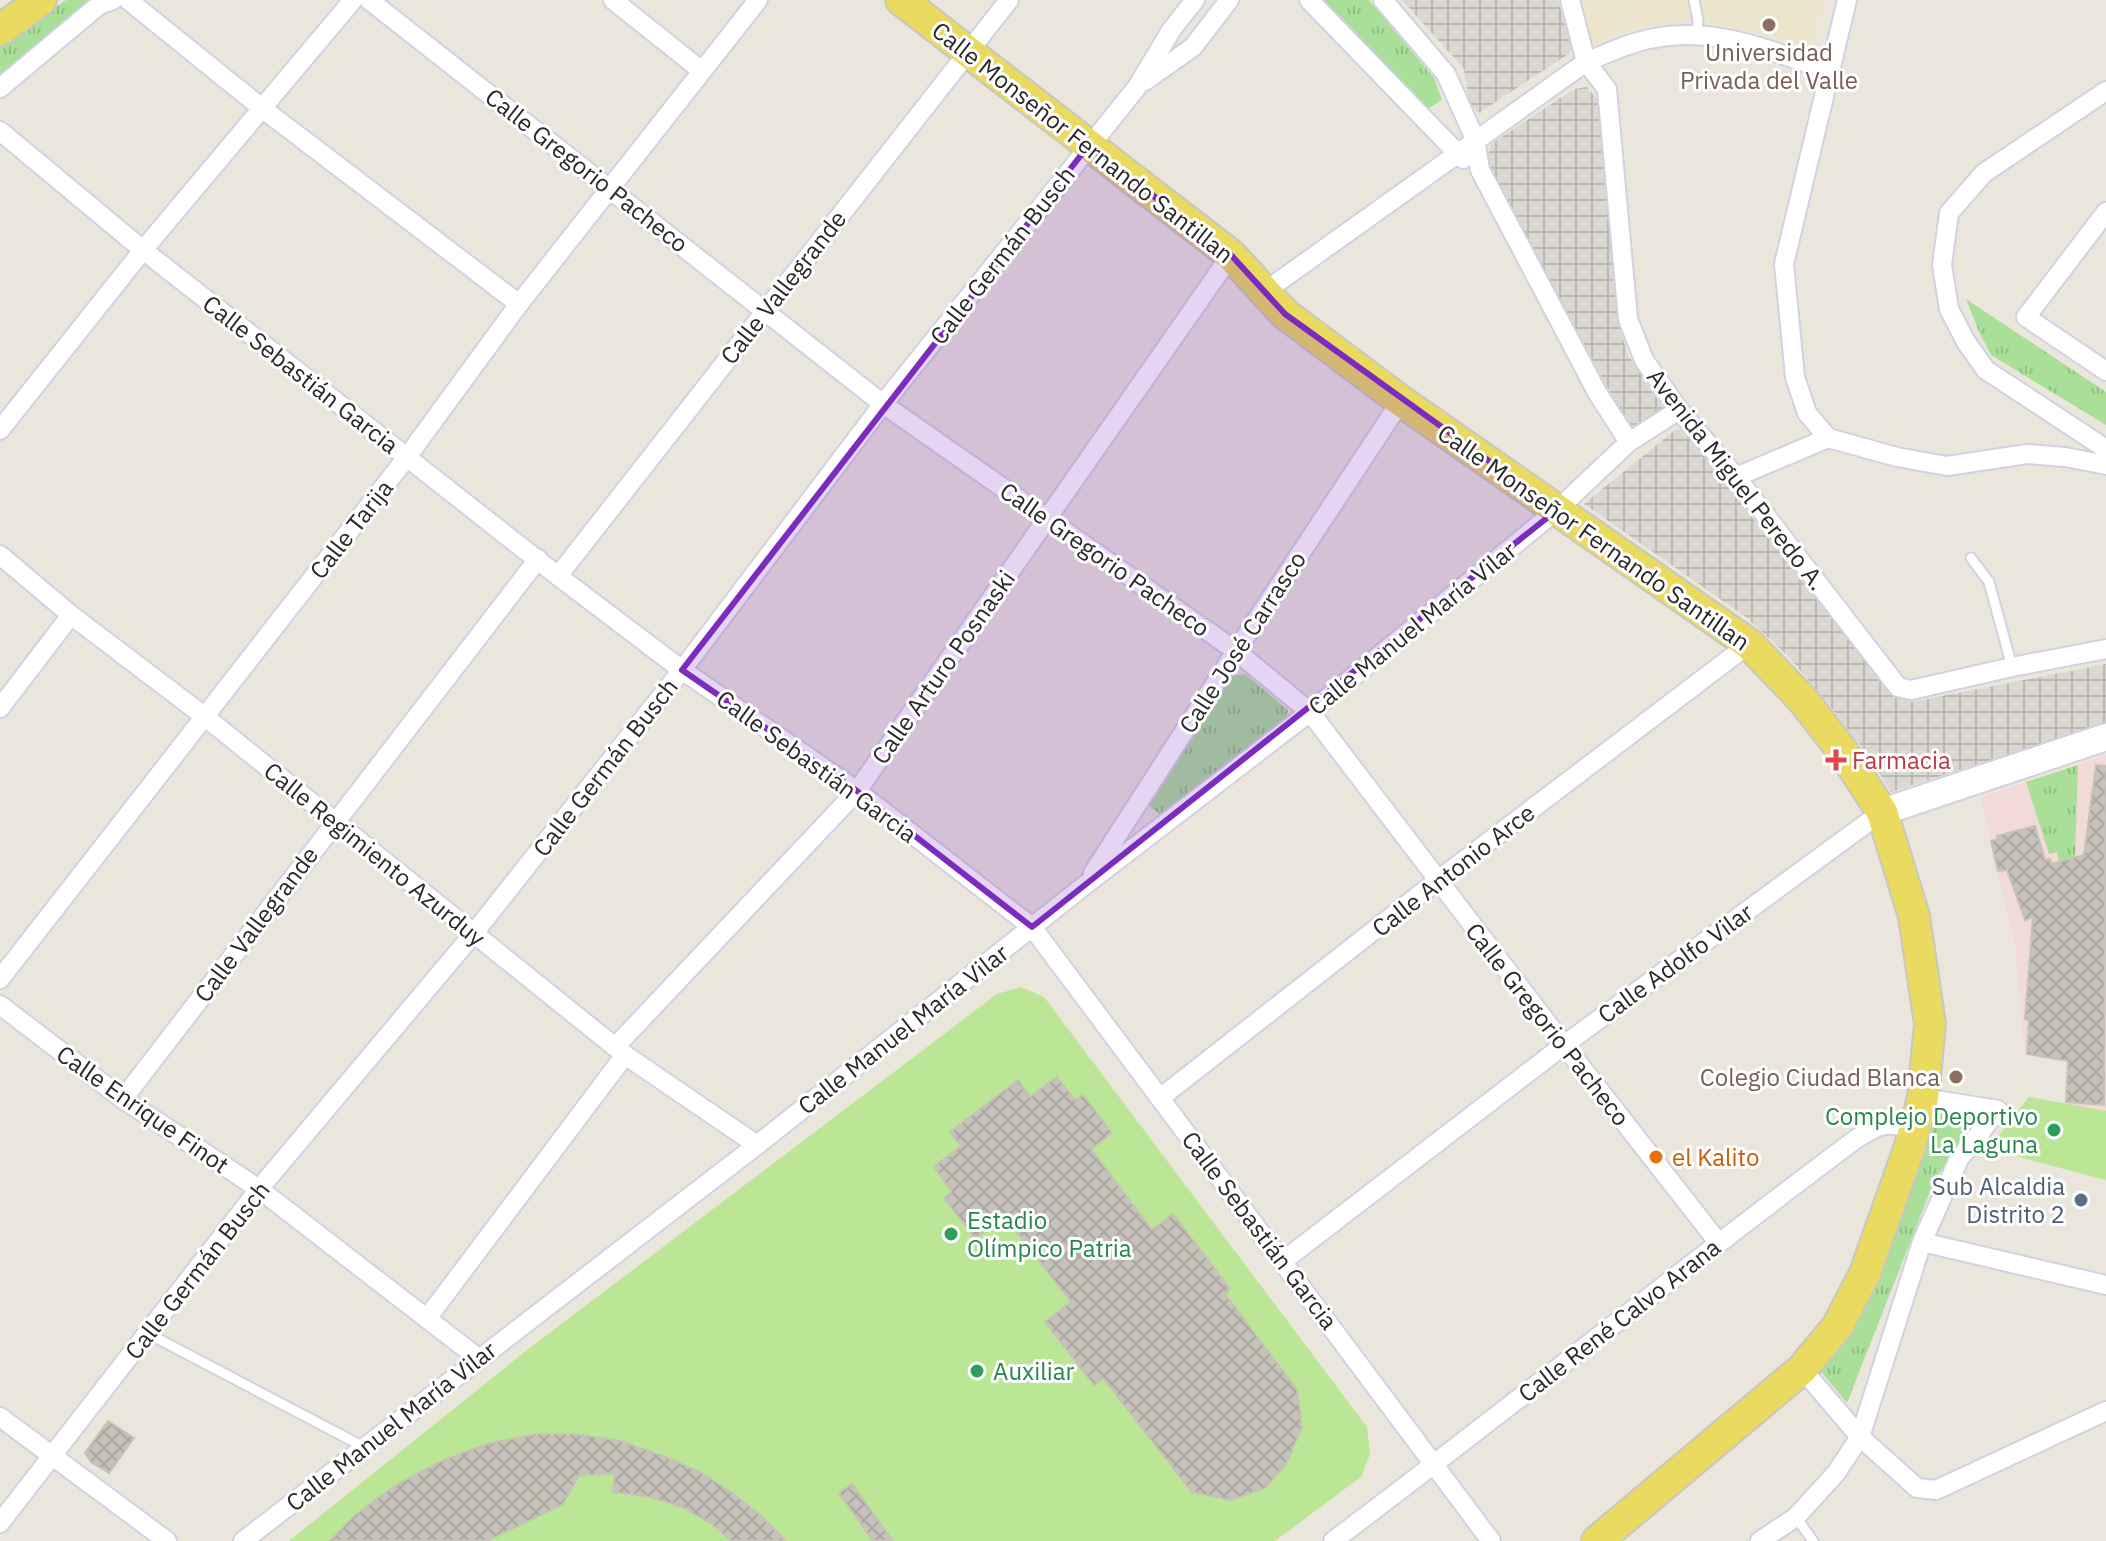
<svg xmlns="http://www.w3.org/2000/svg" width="2106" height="1541" font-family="'IBM Plex Sans',sans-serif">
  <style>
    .education { fill: #ece5cb }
    .medical { fill: #f1dad8 }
    .grass { fill: url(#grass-tufts) }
    .pitch { fill: #bbe695 }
    .plaza { fill: url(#plaza-grid) }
    .building { fill: url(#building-cross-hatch); stroke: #c6c2b5; stroke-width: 2 }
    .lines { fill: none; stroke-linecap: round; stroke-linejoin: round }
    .lane-casing { stroke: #d0d2e1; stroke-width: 13 }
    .street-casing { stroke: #d0d2e1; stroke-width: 22 }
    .secondary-casing { stroke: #d0d2e1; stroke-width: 30 }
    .primary-casing { stroke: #c7c7c7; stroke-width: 34 }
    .lane { stroke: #fff; stroke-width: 9 }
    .street { stroke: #fff; stroke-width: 18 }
    .secondary { stroke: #fff; stroke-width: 26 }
    .primary { stroke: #eada60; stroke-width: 30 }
    .marked { fill: #7b2cbf; fill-opacity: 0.2; stroke: #7b2cbf; stroke-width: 6; stroke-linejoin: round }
    .education-dot { fill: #8d6e63; stroke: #fff; stroke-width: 3 }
    .health-dot { fill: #e0444e; stroke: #fff; stroke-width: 3 }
    .leisure-dot { fill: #2e9e5b; stroke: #fff; stroke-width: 3 }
    .food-dot { fill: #e8710a; stroke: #fff; stroke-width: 3 }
    .service-dot { fill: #5c6f8a; stroke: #fff; stroke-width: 3 }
    .labels { text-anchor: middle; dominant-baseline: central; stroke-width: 6; stroke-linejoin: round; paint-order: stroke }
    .education-label { font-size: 24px; fill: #785e54; stroke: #fff }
    .street-label { font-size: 24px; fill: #292929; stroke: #fff }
    .health-label { font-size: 24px; fill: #be3a42; stroke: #fff; text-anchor: start }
    .leisure-label { font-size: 24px; fill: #27864d; stroke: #fff; text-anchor: start }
    .food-label { font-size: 24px; fill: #c56008; stroke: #fff; text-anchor: start }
    .service-label { font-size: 24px; fill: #4e5e75; stroke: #fff; text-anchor: end }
  </style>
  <defs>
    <pattern id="grass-tufts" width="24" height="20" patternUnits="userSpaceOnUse" patternTransform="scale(2)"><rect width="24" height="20" fill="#a9df99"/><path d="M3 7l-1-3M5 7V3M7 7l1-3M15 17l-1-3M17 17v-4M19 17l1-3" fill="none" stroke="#91bf84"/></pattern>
    <pattern id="plaza-grid" width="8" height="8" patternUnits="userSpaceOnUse" patternTransform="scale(2)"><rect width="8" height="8" fill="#dbd8d2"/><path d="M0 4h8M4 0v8" fill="none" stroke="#bcb9b4"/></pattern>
    <pattern id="building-cross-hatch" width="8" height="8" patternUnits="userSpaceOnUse" patternTransform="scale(2)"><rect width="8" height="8" fill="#c6c2bb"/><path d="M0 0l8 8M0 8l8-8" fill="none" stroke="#aaa7a1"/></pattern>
  </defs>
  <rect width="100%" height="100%" fill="#ebe6db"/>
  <polygon class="education" points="1577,0 1826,0 1810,46 1698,20 1677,20 1636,28 1590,45"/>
  <polygon class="medical" points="2106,756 2106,1113 2066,1107 2067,1061 2024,1051 2015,945 1980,798"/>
  <g class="grass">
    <polygon points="66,0 97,0 0,74 0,46"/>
    <polygon points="1319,0 1369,0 1434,78 1442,100 1426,110 1340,16"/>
    <polygon points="1966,299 2106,392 2106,425 1991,355 1979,332"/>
    <polygon points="1245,674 1288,710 1286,720 1161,815 1149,806 1233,676"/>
    <polygon points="2078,765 2075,858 2059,862 2057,852 2049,854 2026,782"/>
    <polygon points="1936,1106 1968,1111 1975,1116 1975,1124 1935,1179 1847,1403 1818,1368"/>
  </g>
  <g class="pitch">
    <polygon points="1021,987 1044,997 1367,1427 1370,1454 1361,1477 1275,1541 289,1541 527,1350 997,994"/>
    <polygon points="2029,1097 2106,1111 2106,1180 1988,1149"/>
  </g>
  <g class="plaza">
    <polygon points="1402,0 1558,0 1571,47 1570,53 1479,113 1469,103 1464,69"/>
    <polygon points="1587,87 1598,100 1618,322 1628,355 1664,409 1630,428 1538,261 1487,161 1491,144 1574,89"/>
    <polygon points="1675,430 1683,430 1891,692 1912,702 2106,664 2106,723 1891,792 1871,759 1829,705 1789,657 1746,617 1584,504"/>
  </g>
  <g class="building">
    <polygon points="2096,765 2106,766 2104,1105 2066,1102 2068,1061 2027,1054 2029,1020 2025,1019 2033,917 2025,920 2007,870 1998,871 1991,841 1998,839 1997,836 2035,826 2045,860 2050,859 2051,864 2084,855"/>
    <polygon points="1057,1077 1075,1100 1083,1095 1112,1133 1091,1149 1152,1230 1173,1214 1230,1289 1225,1294 1297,1390 1302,1427 1286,1464 1265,1488 1231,1500 1192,1492 1103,1378 1094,1385 1045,1322 1071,1302 1004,1216 975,1238 944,1198 952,1192 934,1167 961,1146 950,1132 1018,1080 1030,1097"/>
    <polygon points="108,1421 134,1438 109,1473 91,1462 85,1453"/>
    <polygon points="536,1434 574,1434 620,1441 663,1456 702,1473 735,1495 760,1515 786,1541 731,1541 712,1524 682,1507 646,1496 613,1492 615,1473 579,1475 563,1504 487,1541 330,1541 354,1516 393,1487 437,1463 487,1444"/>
    <polygon points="852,1484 893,1541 873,1541 839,1493"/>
  </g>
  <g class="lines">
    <defs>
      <g id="lane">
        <polyline points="1694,0 1698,20 1697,35"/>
        <polyline points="1971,558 1989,582 2012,667"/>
        <polyline points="147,1333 364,1447"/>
        <polyline points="1796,1517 1813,1541"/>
      </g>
      <g id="street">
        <polyline points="128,0 263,109 519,304"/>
        <polyline points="369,0 883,404 1236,651 1310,712 1564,1045 1718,1242"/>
        <polyline points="613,0 702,71"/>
        <polyline points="1309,0 1463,159"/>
        <polyline points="1383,0 1446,74 1475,139 1480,170 1598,394 1629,442"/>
        <polyline points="1570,0 1586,62 1607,89 1628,319 1644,360 1679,410 1736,477 1898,687 1911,690 2012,667 2106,649"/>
        <polyline points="1847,0 1784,264 1795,377 1807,413 1828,438 1897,457 1947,466 2027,454 2065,457 2106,465"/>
        <polyline points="1145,81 1193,47 1229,0"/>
        <polyline points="0,88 99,5 113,0"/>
        <polyline points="2106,91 1984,173 1949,213 1942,265 1949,309 1966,342 1986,370 2106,449"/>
        <polyline points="0,131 143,250 558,576 682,670 857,791 1032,927 1491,1541"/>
        <polyline points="2106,212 2026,317 2106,371"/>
        <path d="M1264,292L1586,62C1603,55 1620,47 1638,42C1705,22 1767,49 1829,71"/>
        <polyline points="0,430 143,250 353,0"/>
        <polyline points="1736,477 1828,438"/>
        <polyline points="0,555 71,615 204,716 625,1055 757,1145"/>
        <polyline points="558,576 1009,0"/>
        <polyline points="0,708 71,615"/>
        <polyline points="1093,873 1236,651 1401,401"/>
        <polyline points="0,979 407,457 519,304 758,0"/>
        <polyline points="0,1005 123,1099 259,1189 478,1358"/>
        <polyline points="615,1047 857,791 1231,255"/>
        <polyline points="1160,1098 1437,881 1749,644"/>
        <polyline points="123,1099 538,559"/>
        <polyline points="1922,1242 1959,1159 1998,1110 1923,1098"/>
        <polyline points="1283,1261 1564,1045 1882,812"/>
        <polyline points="428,1317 625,1055"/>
        <polyline points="1802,1369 1860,1437 1917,1488 1936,1490 2106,1411"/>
        <polyline points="0,1417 167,1541"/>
        <polyline points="0,1523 259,1189 474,933 682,670 883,404 1137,87 1172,29 1195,0"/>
        <polyline points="243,1541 757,1145 1085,885 1310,712 1557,510 1629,442 1679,410"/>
        <path d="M1333,1541C1509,1409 1680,1270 1856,1139C1881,1123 1886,1121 1915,1130"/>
        <polyline points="1760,1541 1796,1517 1836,1473 1860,1437 1922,1242 2106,1285"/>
      </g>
      <polyline id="secondary" points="1882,812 2106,737"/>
      <g id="primary">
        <polyline points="901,0 1231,255 1285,314 1401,401 1749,644 1803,700 1841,749 1882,812 1914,916 1930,1024 1923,1098 1909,1149 1865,1273 1837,1327 1802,1369 1597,1541"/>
        <polyline points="0,30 41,0"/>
      </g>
    </defs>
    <use href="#lane" class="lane-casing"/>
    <use href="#street" class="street-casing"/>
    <use href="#secondary" class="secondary-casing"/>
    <use href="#primary" class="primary-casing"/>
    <use href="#lane" class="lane"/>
    <use href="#street" class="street"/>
    <use href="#secondary" class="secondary"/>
    <use href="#primary" class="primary"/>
  </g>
  <path class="marked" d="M1088,146L1231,255L1285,314L1557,510L1032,927L857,791L682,670Z"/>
  <g class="education-dot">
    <circle cx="1769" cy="25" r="8"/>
    <circle cx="1956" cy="1077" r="8"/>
  </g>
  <path class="health-dot" d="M1832 748h8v8h8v8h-8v8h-8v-8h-8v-8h8z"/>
  <g class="leisure-dot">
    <circle cx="2054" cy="1130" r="8"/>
    <circle cx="951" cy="1234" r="8"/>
    <circle cx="977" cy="1371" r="8"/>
  </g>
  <circle class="food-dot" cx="1656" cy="1157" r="8"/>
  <circle class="service-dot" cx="2081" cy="1200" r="8"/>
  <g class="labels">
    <g class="education-label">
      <text x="1769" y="52">Universidad<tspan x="1769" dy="28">Privada del Valle</tspan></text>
      <text x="1940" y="1077" text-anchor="end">Colegio Ciudad Blanca</text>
    </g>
    <g class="street-label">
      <text transform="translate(1083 142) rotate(38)">Calle Monseñor Fernando Santillan</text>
      <text transform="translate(587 170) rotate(38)">Calle Gregorio Pacheco</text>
      <text transform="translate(1002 255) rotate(-52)">Calle Germán Busch</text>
      <text transform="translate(783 287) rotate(-52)">Calle Vallegrande</text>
      <text transform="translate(301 374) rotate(38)">Calle Sebastián Garcia</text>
      <text transform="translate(1737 479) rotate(52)">Avenida Miguel Peredo A.</text>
      <text transform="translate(351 529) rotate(-52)">Calle Tarija</text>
      <text transform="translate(1594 537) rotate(35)">Calle Monseñor Fernando Santillan</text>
      <text transform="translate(1105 559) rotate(35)">Calle Gregorio Pacheco</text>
      <text transform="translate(1412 628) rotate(-39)">Calle Manuel María Vilar</text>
      <text transform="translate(1242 642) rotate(-57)">Calle José Carrasco</text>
      <text transform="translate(943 667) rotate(-55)">Calle Arturo Posnaski</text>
      <text transform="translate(817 766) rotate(36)">Calle Sebastián Garcia</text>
      <text transform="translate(605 767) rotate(-52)">Calle Germán Busch</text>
      <text transform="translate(375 854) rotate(39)">Calle Regimiento Azurduy</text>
      <text transform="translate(1453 870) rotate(-38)">Calle Antonio Arce</text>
      <text transform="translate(256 924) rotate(-53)">Calle Vallegrande</text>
      <text transform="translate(1675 963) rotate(-36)">Calle Adolfo Vilar</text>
      <text transform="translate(1548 1024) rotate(52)">Calle Gregorio Pacheco</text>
      <text transform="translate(903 1029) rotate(-38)">Calle Manuel María Vilar</text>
      <text transform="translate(143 1109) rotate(35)">Calle Enrique Finot</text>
      <text transform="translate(1260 1230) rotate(53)">Calle Sebastián Garcia</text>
      <text transform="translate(197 1270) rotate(-52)">Calle Germán Busch</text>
      <text transform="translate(1619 1320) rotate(-38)">Calle René Calvo Arana</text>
      <text transform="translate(391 1426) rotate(-38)">Calle Manuel María Vilar</text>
    </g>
    <g class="health-label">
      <text x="1852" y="760">Farmacia</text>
    </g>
    <g class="leisure-label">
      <text x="2038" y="1116" text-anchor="end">Complejo Deportivo<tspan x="2038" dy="28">La Laguna</tspan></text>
      <text x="967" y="1220">Estadio<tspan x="967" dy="28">Olímpico Patria</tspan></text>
      <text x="993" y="1371">Auxiliar</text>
    </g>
    <g class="food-label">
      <text x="1672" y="1157">el Kalito</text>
    </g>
    <g class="service-label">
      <text x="2065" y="1186">Sub Alcaldia<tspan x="2065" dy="28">Distrito 2</tspan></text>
    </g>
  </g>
</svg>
